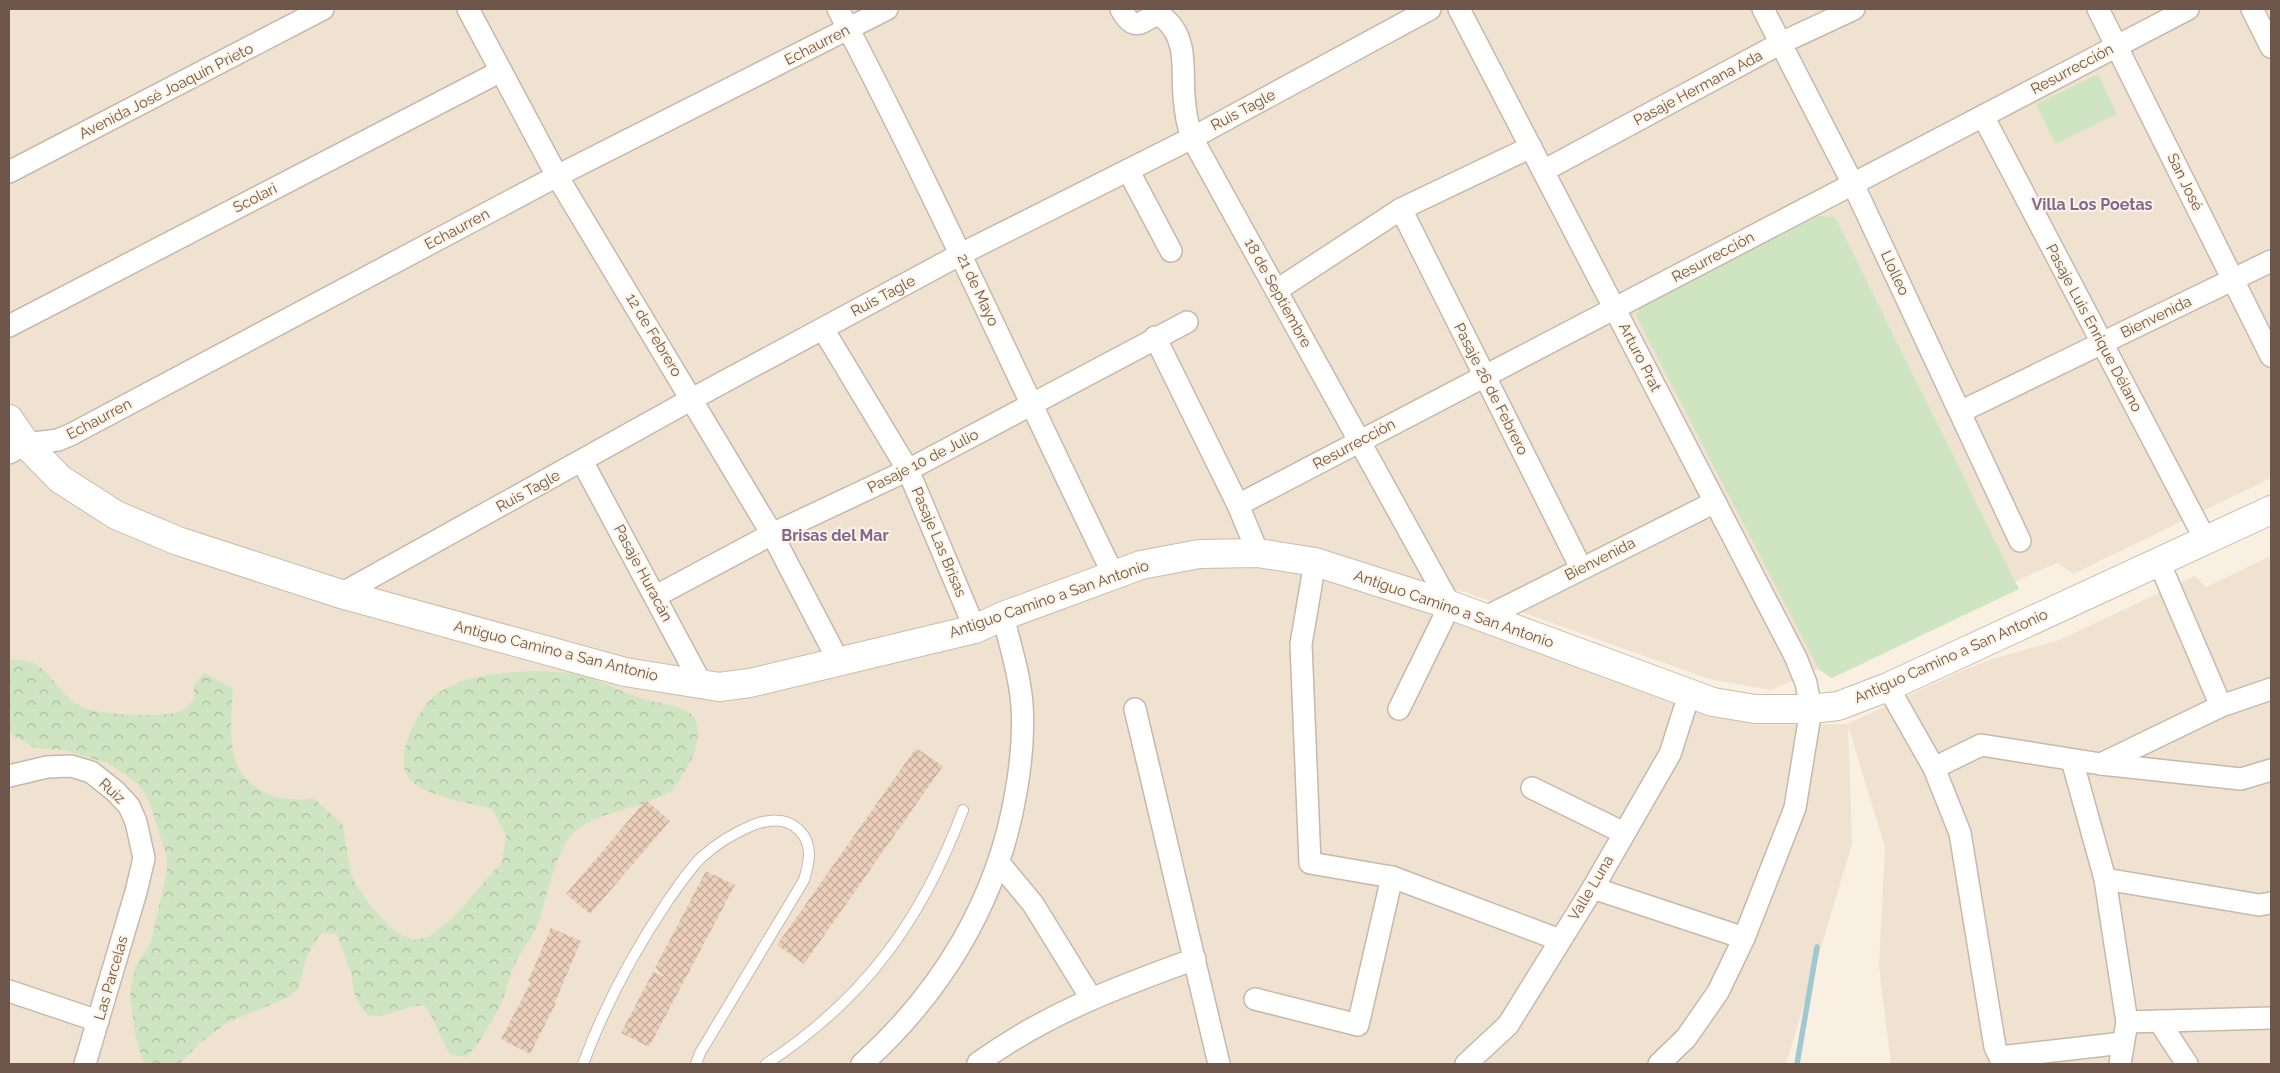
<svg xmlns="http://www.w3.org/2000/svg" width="2280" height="1073" font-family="Raleway,sans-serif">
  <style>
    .residential { fill: #f0e2d0 }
    .grass { fill: #cfe5c1 }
    .forest { fill: url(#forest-crowns) }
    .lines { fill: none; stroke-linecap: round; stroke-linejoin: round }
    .stream { stroke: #9fc8d1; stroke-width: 5.5 }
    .building { fill: url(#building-cross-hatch) }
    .lane-casing { stroke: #c8b8a9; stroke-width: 12 }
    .street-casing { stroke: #c8b8a9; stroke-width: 24 }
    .secondary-casing { stroke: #cebaa9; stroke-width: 30 }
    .lane { stroke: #fff; stroke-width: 10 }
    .street { stroke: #fff; stroke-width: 21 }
    .secondary { stroke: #fff; stroke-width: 28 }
    .labels { text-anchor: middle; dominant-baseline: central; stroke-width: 4; stroke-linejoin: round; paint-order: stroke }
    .street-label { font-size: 15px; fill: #6e574a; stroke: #fdf4e6 }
    .neighbourhood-label { font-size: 16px; font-weight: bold; fill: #836691; stroke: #fdf4e6 }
  </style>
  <defs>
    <pattern id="forest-crowns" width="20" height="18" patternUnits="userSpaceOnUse" patternTransform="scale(1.25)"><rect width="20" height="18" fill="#cfe5c1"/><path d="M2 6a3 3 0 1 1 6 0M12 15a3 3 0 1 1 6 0" fill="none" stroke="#acbc9f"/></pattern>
    <pattern id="building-cross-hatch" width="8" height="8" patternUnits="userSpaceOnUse" patternTransform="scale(1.25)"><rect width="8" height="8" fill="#eccfbb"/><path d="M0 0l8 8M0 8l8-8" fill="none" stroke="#c3ab9a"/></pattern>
  </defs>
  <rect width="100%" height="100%" fill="#f9f0e1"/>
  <polygon class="residential" points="9,9 2271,9 2271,478 2073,574 2057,563 1771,690 1709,679 1465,592 1291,566 1754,725 1847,724 1957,673 1992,659 2057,641 2195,576 2206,587 2271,556 2271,1064 1891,1064 1879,966 1885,847 1848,726 1852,844 1786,1064 9,1064"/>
  <g class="grass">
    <polygon points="2098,74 2117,114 2055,144 2036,104"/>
    <polygon points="1817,216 1835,217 2019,589 1832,678 1819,670 1636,316 1641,302"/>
  </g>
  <path class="forest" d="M9,660C18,660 27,660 35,664C50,671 62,697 80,706C97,715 166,719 183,710C187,708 191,703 194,700V686L204,673L233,688C232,709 229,730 233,750C239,789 278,805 313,798L343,825L350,869L355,883L369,904L389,926L401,935L414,940L428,937L454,917L502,862L506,835L492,809C470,802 424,797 409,778C393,758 417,712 433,697C446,685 469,678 487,675C512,671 561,669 585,676C605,683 624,693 644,699C676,709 708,703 695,750C693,759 687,767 683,774C679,779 677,785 673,789C669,793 662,795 657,798C628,812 581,813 564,846C551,870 547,897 538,923C533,938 520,951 514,966C509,975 508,986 504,996C495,1017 482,1040 467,1057L451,1055C439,1038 436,1019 423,1005C400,1007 388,1019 367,1015L358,1002L353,989L352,975L337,934L322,933C306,951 304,965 299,989L287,998L226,1023L200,1043L179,1064H144L135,1035L130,992L136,966L151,942L167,871V857L149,801L141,788L130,778L107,763L65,750L35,748L9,733Z"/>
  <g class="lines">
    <polyline class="stream" points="1797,1064 1817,947"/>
  </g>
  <g class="building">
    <polygon points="916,748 943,766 804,964 777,945"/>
    <polygon points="646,800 670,821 590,914 566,894"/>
    <polygon points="706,871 735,885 649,1047 621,1033 653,972 665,977 655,968"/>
    <polygon points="551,928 581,941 555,1002 556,1003 530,1054 501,1039 531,982 528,981"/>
  </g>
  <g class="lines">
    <defs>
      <g id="lane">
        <path d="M583,1064C604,1007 633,953 667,902C678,887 688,870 702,857C717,843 734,833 753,825C769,819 786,817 799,830C814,845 809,863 804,880L700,1053L696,1064"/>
        <path d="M766,1064C865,999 922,920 963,810"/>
      </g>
      <g id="street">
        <polyline points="468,9 557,176 772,534 839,662"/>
        <path d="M838,9C936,195 1021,386 1113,574"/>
        <path d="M1121,9C1139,43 1149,5 1165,19C1188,39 1182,70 1184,96C1185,110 1187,124 1192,138L1450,605L1399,709"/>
        <polyline points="1459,9 1796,658 1806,683 1811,709 1795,808 1744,938 1718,992 1686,1038 1659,1064"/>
        <polyline points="1763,9 1853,184 2020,541"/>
        <polyline points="2098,9 2271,356"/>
        <polyline points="2252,9 2271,47"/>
        <polyline points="1983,116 2206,541"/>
        <polyline points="1128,170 1171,251"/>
        <polyline points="1543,171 1781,43 1854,9"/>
        <polyline points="9,172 323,9"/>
        <polyline points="1401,209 1581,568"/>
        <polyline points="1277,290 1401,209 1531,147"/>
        <polyline points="9,326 501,71"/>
        <polyline points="823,329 908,470 975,629"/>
        <polyline points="1155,337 1238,505 1258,553"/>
        <polyline points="1960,412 2271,261"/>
        <polyline points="9,453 26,444 58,440 72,434 557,176 887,9"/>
        <polyline points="582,461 702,685"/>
        <polyline points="1238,505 2188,9"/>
        <polyline points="1315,562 1301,644 1310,863 1392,877 1560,940"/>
        <polyline points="2159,562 2221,706"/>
        <polyline points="341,594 692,399 961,254 1192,138 1430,9"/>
        <polyline points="656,596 772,534 908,470 1187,322"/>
        <polyline points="1486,617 1715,502"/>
        <polyline points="1888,687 1934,768 1960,833 1995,1047 2003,1064"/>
        <polyline points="1135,709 1219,1064"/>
        <polyline points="2072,760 2105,879 2127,1022 2120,1064"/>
        <polyline points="2101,764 2221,706 2271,689"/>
        <polyline points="1934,768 1981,745 2101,764 2241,779 2271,770"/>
        <polyline points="9,776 47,767 71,766 91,772 115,791 129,806 136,822 144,858 136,892 85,1064"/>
        <polyline points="1532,788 1624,833"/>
        <polyline points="999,863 1033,904 1091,998"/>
        <polyline points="2105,879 2259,905 2271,903"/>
        <polyline points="1593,888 1744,938"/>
        <polyline points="9,991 98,1021"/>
        <polyline points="1255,999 1358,1025 1392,877"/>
        <polyline points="2159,1021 2187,1064"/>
        <polyline points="2127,1022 2271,1018"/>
        <polyline points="2000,1057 2123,1043"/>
        <path d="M978,1063C1046,1014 1117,987 1195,959"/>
        <path d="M862,1064C942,992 998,900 1016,792C1021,764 1024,734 1022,705C1020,675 1010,645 1003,616"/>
        <polyline points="1466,1064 1508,1025 1593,888 1670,754 1689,695"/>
      </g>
      <polyline id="secondary" points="9,419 26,444 60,479 116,515 178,541 341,594 625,672 719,687 750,683 975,629 1003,616 1141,565 1199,554 1258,553 1315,562 1450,605 1713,702 1755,709 1811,709 1838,706 1888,687 2271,510"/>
    </defs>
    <use href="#lane" class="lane-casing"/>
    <use href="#street" class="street-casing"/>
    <use href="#secondary" class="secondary-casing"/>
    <use href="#lane" class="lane"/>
    <use href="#street" class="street"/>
    <use href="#secondary" class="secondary"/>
  </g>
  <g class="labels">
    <g class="street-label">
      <text transform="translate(817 45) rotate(-27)">Echaurren</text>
      <text transform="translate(2072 69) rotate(-28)">Resurrección</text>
      <text transform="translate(1698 88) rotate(-28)">Pasaje Hermana Ada</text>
      <text transform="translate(166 91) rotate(-27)">Avenida José Joaquín Prieto</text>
      <text transform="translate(1243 110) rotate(-28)">Ruis Tagle</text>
      <text transform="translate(2185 182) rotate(64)">San José</text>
      <text transform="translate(255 198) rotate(-27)">Scolari</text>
      <text transform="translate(457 229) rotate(-28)">Echaurren</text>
      <text transform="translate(1713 257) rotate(-28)">Resurrección</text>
      <text transform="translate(1895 273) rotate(65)">Llolleo</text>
      <text transform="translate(978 290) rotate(65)">21 de Mayo</text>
      <text transform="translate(1278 293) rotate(61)">18 de Septiembre</text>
      <text transform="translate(883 296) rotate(-28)">Ruis Tagle</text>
      <text transform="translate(2156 317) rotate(-26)">Bienvenida</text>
      <text transform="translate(2094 328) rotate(62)">Pasaje Luis Enrique Délano</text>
      <text transform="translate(654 335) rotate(59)">12 de Febrero</text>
      <text transform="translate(1640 357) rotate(63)">Arturo Prat</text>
      <text transform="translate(1491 389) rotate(63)">Pasaje 26 de Febrero</text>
      <text transform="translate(99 419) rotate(-28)">Echaurren</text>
      <text transform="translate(1354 444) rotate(-28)">Resurrección</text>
      <text transform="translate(923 461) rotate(-27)">Pasaje 10 de Julio</text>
      <text transform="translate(528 491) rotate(-29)">Ruis Tagle</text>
      <text transform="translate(939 542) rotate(67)">Pasaje Las Brisas</text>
      <text transform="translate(1600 559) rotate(-27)">Bienvenida</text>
      <text transform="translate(643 573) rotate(62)">Pasaje Huracán</text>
      <text transform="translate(1049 599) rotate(-19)">Antiguo Camino a San Antonio</text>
      <text transform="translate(1454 609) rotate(19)">Antiguo Camino a San Antonio</text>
      <text transform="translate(556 651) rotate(14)">Antiguo Camino a San Antonio</text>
      <text transform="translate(1951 656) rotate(-24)">Antiguo Camino a San Antonio</text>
      <text transform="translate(112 791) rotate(43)">Ruiz</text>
      <text transform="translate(1591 888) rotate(-59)">Valle Luna</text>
      <text transform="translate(111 978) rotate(-74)">Las Parcelas</text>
    </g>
    <g class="neighbourhood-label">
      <text x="2092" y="204">Villa Los Poetas</text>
      <text x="835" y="535">Brisas del Mar</text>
    </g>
  </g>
  <rect width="2280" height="1073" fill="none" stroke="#6e574a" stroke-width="20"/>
</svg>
